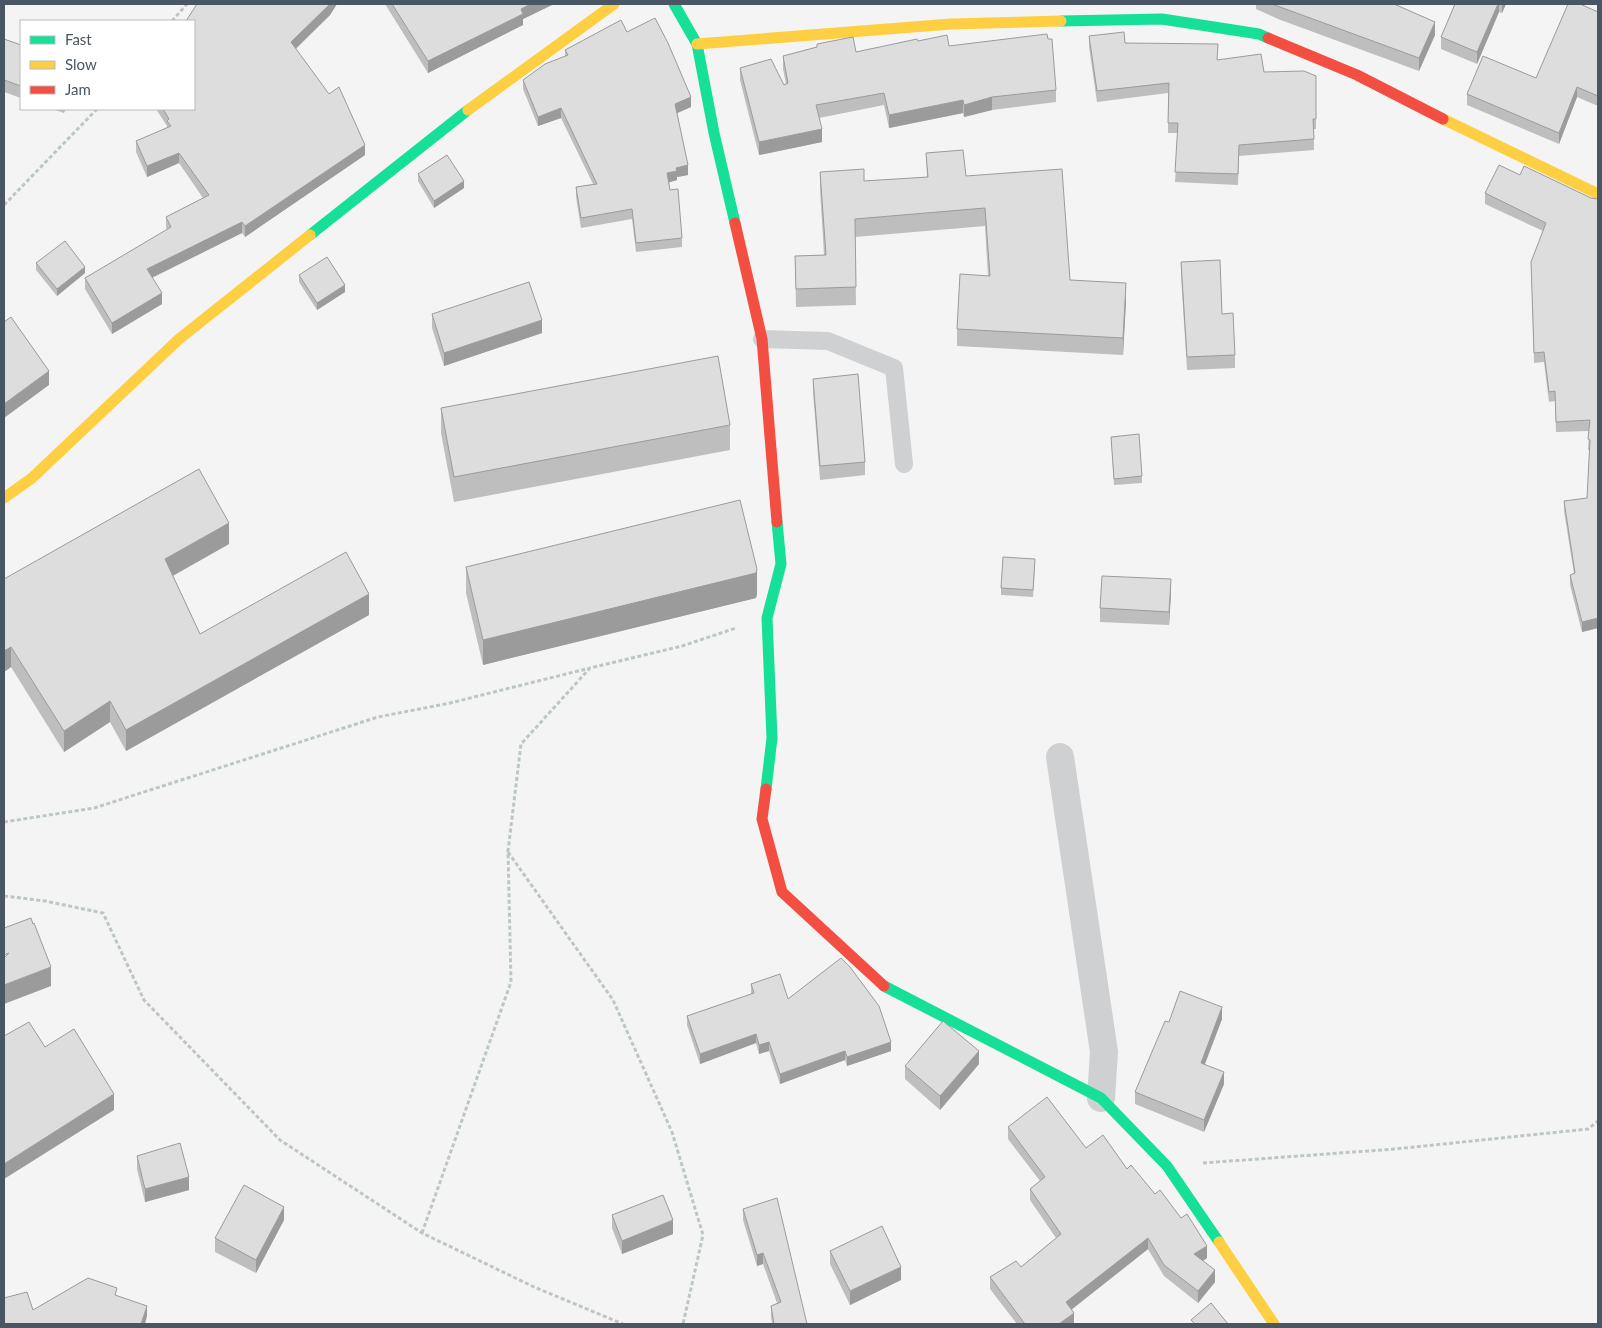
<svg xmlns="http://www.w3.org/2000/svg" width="1602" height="1328" font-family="Lato,sans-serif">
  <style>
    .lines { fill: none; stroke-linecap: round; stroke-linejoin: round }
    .path { stroke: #bcc7c4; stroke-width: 3; stroke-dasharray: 4 2.5; stroke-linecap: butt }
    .lane { stroke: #ced0d2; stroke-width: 18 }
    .street { stroke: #ced0d2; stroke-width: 28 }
    .fast { stroke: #16e098; stroke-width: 11 }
    .slow { stroke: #ffcf43; stroke-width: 11 }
    .jam { stroke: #f24e42; stroke-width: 11 }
    .wall { fill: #bebebf }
    .shaded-wall { fill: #9b9b9b }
    .building { fill: #ddddde; stroke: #9b9b9b }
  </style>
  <rect width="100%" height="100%" fill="#f4f4f4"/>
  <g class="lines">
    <g class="path">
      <polyline points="172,21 187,4"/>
      <polyline points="4,205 97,109"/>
      <polyline points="4,822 94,808 378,717 450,703 590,668"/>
      <polyline points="508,852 613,1000 672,1132 703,1235 683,1324"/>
      <polyline points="4,896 45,901 103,913 144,1000 280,1140 422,1233 534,1287 623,1324"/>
      <polyline points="1203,1163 1395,1149 1588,1129 1598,1121"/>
      <polyline points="422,1233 511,982 508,851 521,744 590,668 682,646 736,628"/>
    </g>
    <polyline class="lane" points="762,339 828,341 894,368 904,464"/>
    <polyline class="street" points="1060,757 1104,1052 1101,1098"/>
    <g class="fast">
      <polyline points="674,4 697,44 714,133 735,223"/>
      <polyline points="1061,21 1162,19 1259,34 1268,38"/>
      <polyline points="310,235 468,110"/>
      <polyline points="766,789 772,738 767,618 781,564 777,522"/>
      <polyline points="884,986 1101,1098 1167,1166 1219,1242"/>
    </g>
    <g class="slow">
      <polyline points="697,44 951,24 1061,21"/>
      <polyline points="468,110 614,4"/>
      <polyline points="1443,119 1598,194"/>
      <polyline points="4,498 32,478 179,339 310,235"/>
      <polyline points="1219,1242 1274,1324"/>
    </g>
    <g class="jam">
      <polyline points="1268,38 1357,75 1443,119"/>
      <polyline points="735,223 762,339 777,522"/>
      <polyline points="766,789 762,819 782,892 884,986"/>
    </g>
  </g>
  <g class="wall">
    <polygon points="197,4 337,4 330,15 296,49 365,155 245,237 242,233 152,278 162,304 112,334 85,289 85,278 167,230 166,227 166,217 203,198 179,163 147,177 136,152 136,141 167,128 167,126 156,109 194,109"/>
    <polygon points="385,4 552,4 552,5 523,19 523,25 428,73"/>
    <polygon points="1256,4 1394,4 1435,35 1419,71 1278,19 1256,9"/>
    <polygon points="1455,4 1506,4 1502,13 1499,12 1477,64 1441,49 1441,37"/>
    <polygon points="1598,12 1598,106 1577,97 1559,144 1467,105 1467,94 1536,78"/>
    <polygon points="627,32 691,107 677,113 688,175 677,177 677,180 669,182 670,190 682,238 682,247 636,252 632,219 581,228 576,197 576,187 593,184 561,118 538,126 523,89 523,80 565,56 565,50"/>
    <polygon points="1089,36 1218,60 1264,72 1316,76 1316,129 1314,129 1314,150 1239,156 1238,185 1175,182 1178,133 1168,133 1168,93 1097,102 1089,47"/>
    <polygon points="4,39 21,45 21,98 4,92"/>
    <polygon points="918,41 949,46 1056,90 1056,102 992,110 964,117 963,113 889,128 884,105 819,118 822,142 759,155 740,80 740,68 784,85 786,84 783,69 783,56 817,47 817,44 856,52"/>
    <polygon points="53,109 66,109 64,113"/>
    <polygon points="926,153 966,176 1070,280 1126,301 1123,355 957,346 957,329 988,276 985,226 855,237 856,305 796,307 795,256 824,255 820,189 820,172 864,181 927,177"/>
    <polygon points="418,174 464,188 434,208 418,181"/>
    <polygon points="1520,175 1591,198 1598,199 1598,630 1598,628 1582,632 1570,585 1570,575 1574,574 1564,511 1564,501 1587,498 1590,450 1588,450 1589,431 1556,432 1555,401 1549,402 1544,362 1534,363 1531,262 1543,231 1485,204 1485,193"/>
    <polygon points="1181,262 1222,314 1235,355 1235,368 1187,370 1181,275"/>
    <polygon points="36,263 85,273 57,296 36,270"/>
    <polygon points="299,275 345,292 317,310 299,282"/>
    <polygon points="432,314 542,333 444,366 432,328"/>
    <polygon points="813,379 865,462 865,475 820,480 813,392"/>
    <polygon points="441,408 730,425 730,450 454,502 441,433"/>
    <polygon points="1111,437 1142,476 1142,483 1114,485"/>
    <polygon points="229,544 173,576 200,634 369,615 126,751 110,722 64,752 11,667 4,672 4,579"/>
    <polygon points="1035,566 1033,597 1001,595 1001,588"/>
    <polygon points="466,567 757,594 756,598 483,665 466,593"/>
    <polygon points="1171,593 1169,625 1100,622 1100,608"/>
    <polygon points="751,984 788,999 891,1051 847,1066 845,1060 780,1084 769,1051 759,1054 756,1043 700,1064 687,1025 687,1016 751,994"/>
    <polygon points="1222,1019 1205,1064 1224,1084 1204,1132 1135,1104 1135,1092 1169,1022"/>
    <polygon points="979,1064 940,1110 905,1079 905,1066"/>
    <polygon points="1008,1127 1086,1148 1127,1169 1207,1258 1203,1261 1215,1282 1198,1303 1164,1276 1148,1249 1072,1309 1074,1324 1017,1324 990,1289 990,1277 1021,1267 1056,1238 1030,1200 1030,1189 1040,1181 1008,1139"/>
    <polygon points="137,1156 189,1190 145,1202 137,1169"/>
    <polygon points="743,1209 807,1324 772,1324 771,1317 771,1306 777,1303 763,1264 757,1266 743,1220"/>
    <polygon points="612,1215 673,1234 622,1254 612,1228"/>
    <polygon points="284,1220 256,1273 215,1252 215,1238"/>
    <polygon points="830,1251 901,1280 850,1305 830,1264"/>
  </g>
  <g class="shaded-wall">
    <polygon points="330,4 337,4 330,15 291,53 291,42"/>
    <polygon points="531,4 552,4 552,5 523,19 523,25 428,73 428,61 521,9"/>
    <polygon points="1498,4 1499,4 1499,12 1477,64 1477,52"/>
    <polygon points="1502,4 1506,4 1502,13"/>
    <polygon points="1435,22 1435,35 1419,71 1419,58"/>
    <polygon points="1577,87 1577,97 1559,144 1559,133"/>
    <polygon points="691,97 691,107 675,114 675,104"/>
    <polygon points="992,97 992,110 964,117 964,105"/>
    <polygon points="963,100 963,113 889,128 889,115"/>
    <polygon points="561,108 561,118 538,126 538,117"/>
    <polygon points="822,129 822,142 759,155 759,142"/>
    <polygon points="365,145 365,155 245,237 245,226"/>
    <polygon points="179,153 179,163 147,177 147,166"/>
    <polygon points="688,165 688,175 677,177 677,180 667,183 667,173 676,168"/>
    <polygon points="464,181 464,188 434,208 434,201"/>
    <polygon points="242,222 242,233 147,280 147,269"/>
    <polygon points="85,267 85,273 57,296 57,289"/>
    <polygon points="1126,283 1126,301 1123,355 1123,338"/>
    <polygon points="345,285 345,292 317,310 317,303"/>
    <polygon points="162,293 162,304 112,334 112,323"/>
    <polygon points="542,320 542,333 444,366 444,353"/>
    <polygon points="49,371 49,385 4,418 4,404"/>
    <polygon points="229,523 229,544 165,580 165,559"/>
    <polygon points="757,569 757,594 756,598 483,665 483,640"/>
    <polygon points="1171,579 1171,593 1169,625 1169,612"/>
    <polygon points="369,594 369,615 126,751 126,730"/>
    <polygon points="1598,618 1598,628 1582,632 1582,622"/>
    <polygon points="11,647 11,667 4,672 4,651"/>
    <polygon points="110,701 110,722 64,752 64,731"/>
    <polygon points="51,967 51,986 4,1004 4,985"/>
    <polygon points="1222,1007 1222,1019 1201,1074 1201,1063"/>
    <polygon points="756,1034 756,1043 700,1064 700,1054"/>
    <polygon points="769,1042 769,1051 759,1054 759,1045"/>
    <polygon points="891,1042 891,1051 847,1066 847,1057"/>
    <polygon points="845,1051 845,1060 780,1084 780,1074"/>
    <polygon points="979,1051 979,1064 940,1110 940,1096"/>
    <polygon points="1224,1072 1224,1084 1204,1132 1204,1120"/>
    <polygon points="114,1094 114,1110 4,1179 4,1164"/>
    <polygon points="189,1177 189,1190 145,1202 145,1189"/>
    <polygon points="284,1207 284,1220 256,1273 256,1260"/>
    <polygon points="673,1220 673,1234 622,1254 622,1241"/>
    <polygon points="1148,1238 1148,1249 1066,1314 1066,1302"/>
    <polygon points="1207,1246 1207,1258 1194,1266 1194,1254"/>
    <polygon points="763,1253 763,1264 757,1266 757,1255"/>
    <polygon points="901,1267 901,1280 850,1305 850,1291"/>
    <polygon points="1215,1270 1215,1282 1198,1303 1198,1291"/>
    <polygon points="147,1306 147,1316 145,1324 141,1324"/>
    <polygon points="1074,1313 1074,1324 1059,1324"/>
  </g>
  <g class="building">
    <polygon points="197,4 330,4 291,42 329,94 339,87 365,145 245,226 242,222 147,269 162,293 112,323 85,278 171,227 166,217 209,195 179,153 147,166 136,141 171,126 167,121 169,119 163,109 194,109 194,21 186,21"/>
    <polygon points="392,4 531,4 521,9 523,14 428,61"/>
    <polygon points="1272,4 1394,4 1435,22 1419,58"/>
    <polygon points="1455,4 1498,4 1477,52 1441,37"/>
    <polygon points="1568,4 1580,4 1598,12 1598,96 1577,87 1559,133 1467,94 1483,56 1536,78"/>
    <polygon points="655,18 668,43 691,97 675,104 688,165 676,168 677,171 667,173 670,190 678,189 682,238 636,243 632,209 581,218 576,187 597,184 561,108 538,117 523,80 545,64 568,55 565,50 621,20 627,32"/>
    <polygon points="1124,32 1125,43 1218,44 1217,60 1261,54 1264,72 1304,71 1316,76 1316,119 1313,119 1314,139 1239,145 1238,174 1175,172 1178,123 1168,123 1169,83 1097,91 1089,36"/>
    <polygon points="1047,34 1048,39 1052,39 1056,90 992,97 964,105 963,100 889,115 884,93 816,105 822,129 759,142 740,68 771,59 784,85 788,83 783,56 817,47 817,44 853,37 856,52 917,39 918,41 947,35 949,46"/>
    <polygon points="4,39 21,45 21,86 4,80"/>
    <polygon points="963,150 966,176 1062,169 1070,280 1126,283 1123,338 957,329 960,274 990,276 985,208 855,219 856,287 796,289 795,256 826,255 820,172 864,169 864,181 928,177 926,153"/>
    <polygon points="447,155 464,181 434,201 418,174"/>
    <polygon points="1499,165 1520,175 1524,166 1591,198 1598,199 1598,620 1598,618 1582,622 1570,575 1575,573 1564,501 1587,498 1590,440 1588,439 1590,420 1556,422 1555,391 1549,392 1544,352 1534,353 1531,262 1546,223 1485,193"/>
    <polygon points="65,241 85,267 57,289 36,263"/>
    <polygon points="327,257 345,285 317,303 299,275"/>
    <polygon points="1220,260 1222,314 1233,313 1235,355 1187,357 1181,262"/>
    <polygon points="529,282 542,320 444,353 432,314"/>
    <polygon points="11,317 49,371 4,404 4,322"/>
    <polygon points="718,356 730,425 454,477 441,408"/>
    <polygon points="858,374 865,462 820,466 813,379"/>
    <polygon points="1139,434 1142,476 1114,479 1111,437"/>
    <polygon points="199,469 229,523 165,559 200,634 346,552 369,594 126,730 110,701 64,731 11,647 4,651 4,579"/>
    <polygon points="740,500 757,569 756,573 483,640 466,567"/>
    <polygon points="1003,557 1035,559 1033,590 1001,588"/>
    <polygon points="1102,576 1171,579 1169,612 1100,608"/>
    <polygon points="31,918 33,924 34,923 51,967 4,985 4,958 9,953 4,955 4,928"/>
    <polygon points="841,958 850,967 879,1006 891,1042 847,1057 845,1051 780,1074 769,1042 759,1045 756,1034 700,1054 687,1016 754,993 751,984 780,974 788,999"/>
    <polygon points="1180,991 1222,1007 1201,1063 1224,1072 1204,1120 1135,1092 1165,1021 1169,1022"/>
    <polygon points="943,1021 979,1051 940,1096 905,1066"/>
    <polygon points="29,1022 45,1047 74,1029 114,1094 4,1164 4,1036"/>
    <polygon points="1047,1097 1086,1148 1103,1135 1127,1169 1131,1165 1155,1194 1160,1190 1181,1218 1187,1214 1207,1246 1194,1254 1215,1270 1198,1291 1164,1265 1148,1238 1066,1302 1074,1313 1059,1324 1025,1324 990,1277 1016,1261 1021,1267 1061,1234 1030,1189 1045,1177 1008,1127"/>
    <polygon points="180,1143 189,1177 145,1189 137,1156"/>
    <polygon points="244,1185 284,1207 256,1260 215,1238"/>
    <polygon points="663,1195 673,1220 622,1241 612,1215"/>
    <polygon points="777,1198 807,1324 774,1324 771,1306 781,1302 763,1253 757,1255 743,1209"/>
    <polygon points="882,1226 901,1267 850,1291 830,1251"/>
    <polygon points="88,1278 117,1288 115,1295 147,1306 141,1324 4,1324 4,1298 27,1292 33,1310"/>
    <polygon points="1211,1303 1228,1324 1195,1324 1191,1320"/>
  </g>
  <rect width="1602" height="1328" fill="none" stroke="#4a5661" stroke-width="10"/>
  <rect x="20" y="20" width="175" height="90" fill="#ffffff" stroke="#b7bbc0"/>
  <rect x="30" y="36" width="25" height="8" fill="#16e098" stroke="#b7bbc0"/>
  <text x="65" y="45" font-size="15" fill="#4a5661">Fast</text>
  <rect x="30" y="61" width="25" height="8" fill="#ffcf43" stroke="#b7bbc0"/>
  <text x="65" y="70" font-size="15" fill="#4a5661">Slow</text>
  <rect x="30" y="86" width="25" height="8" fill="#f24e42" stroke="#b7bbc0"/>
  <text x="65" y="95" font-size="15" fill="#4a5661">Jam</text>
</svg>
